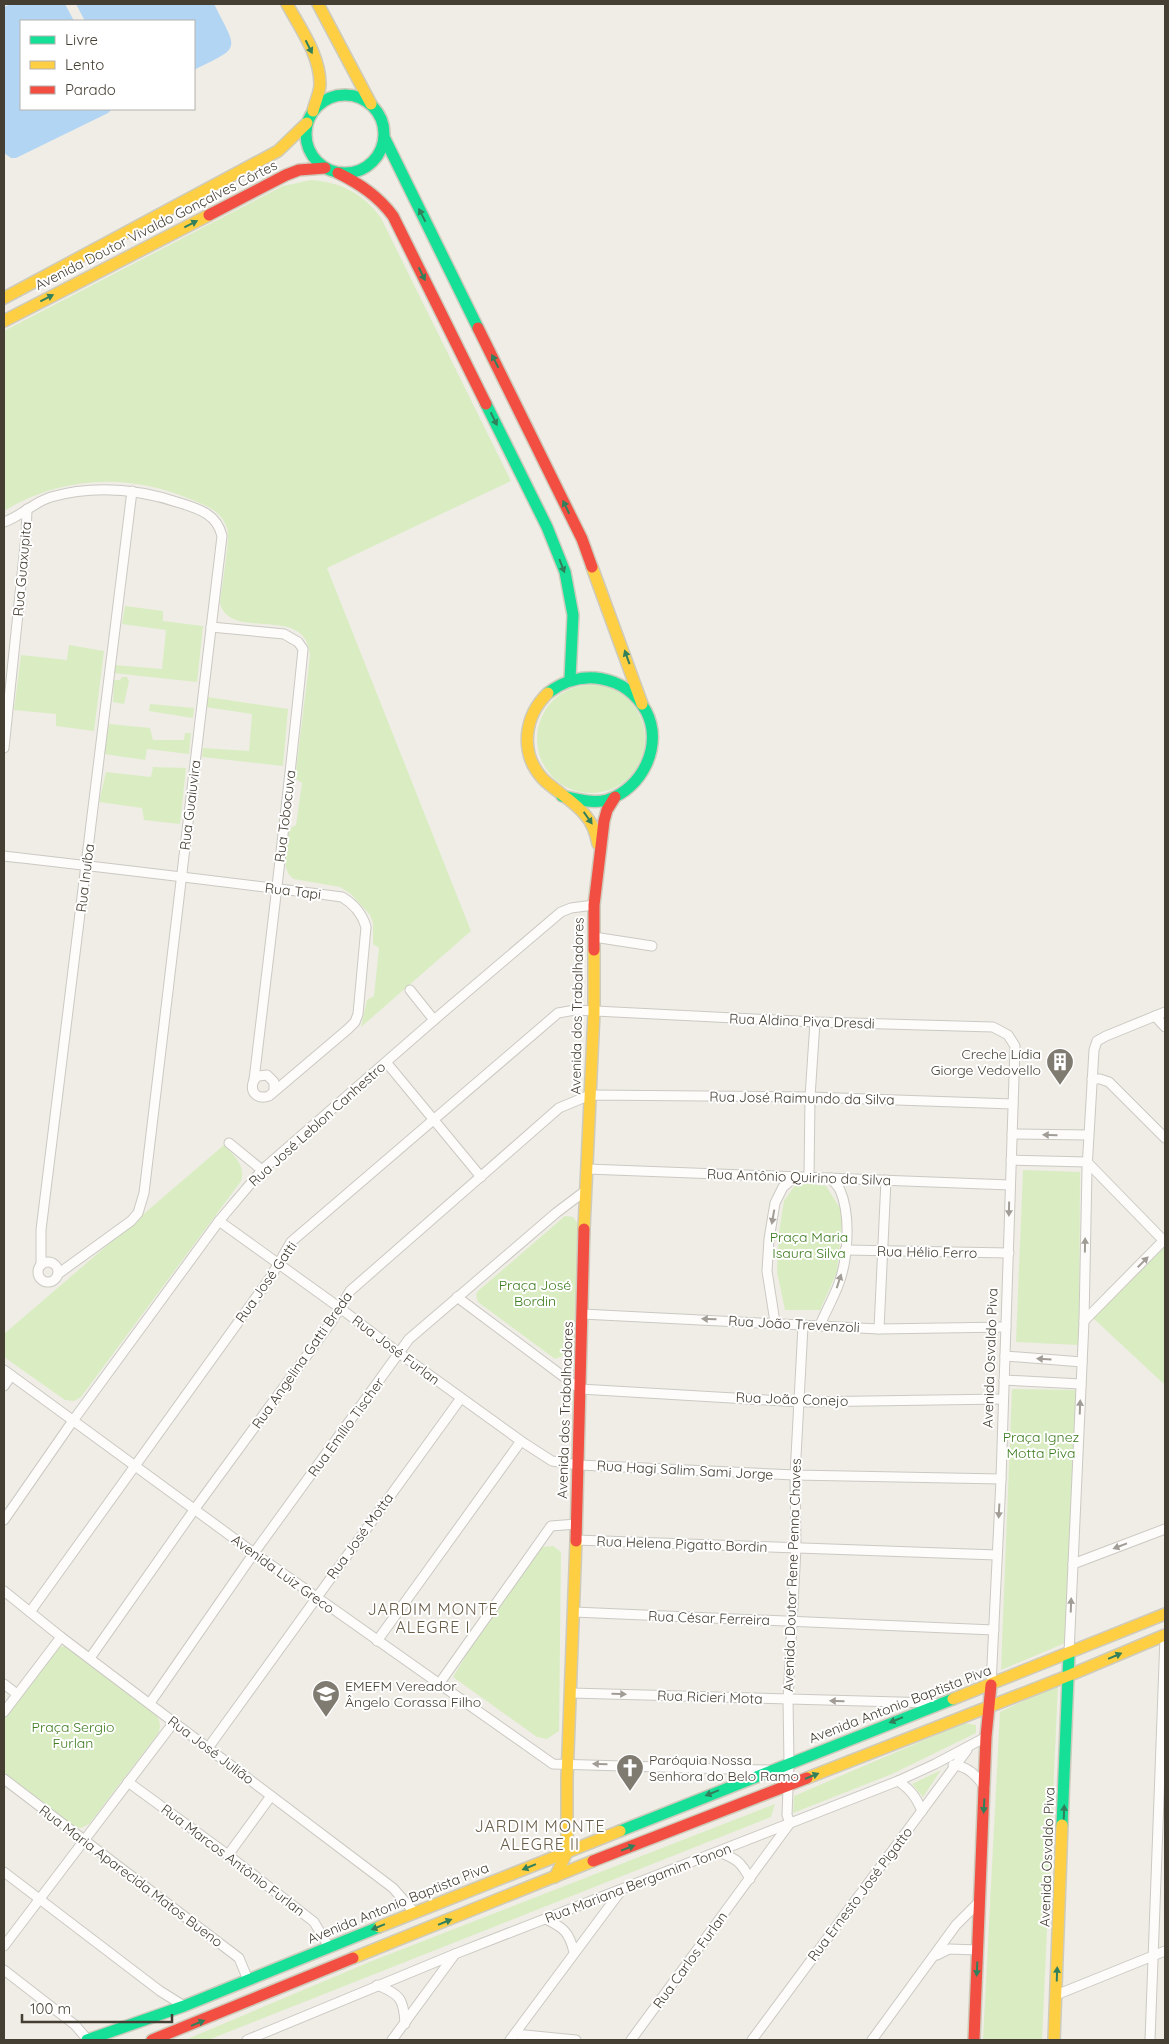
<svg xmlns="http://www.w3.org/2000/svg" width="1169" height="2044" font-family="Quicksand,sans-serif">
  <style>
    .green { fill: #daedc2 }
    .water { fill: #b1d5f3 }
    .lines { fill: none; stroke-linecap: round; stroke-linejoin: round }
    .street-casing { stroke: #cbc9c2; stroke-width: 11 }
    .fast-casing { stroke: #cfcbbc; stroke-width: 14 }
    .slow-casing { stroke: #cfcbbc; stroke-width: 14 }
    .jam-casing { stroke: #cfcbbc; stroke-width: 14 }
    .street { stroke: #fdfcfb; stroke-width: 9 }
    .fast { stroke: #16e098; stroke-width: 11 }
    .slow { stroke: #ffcf43; stroke-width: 11 }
    .jam { stroke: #f24e42; stroke-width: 11 }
    .oneway { fill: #327f5b }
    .oneway2 { fill: #a19d96 }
    .labels { text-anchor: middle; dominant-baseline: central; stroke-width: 4; stroke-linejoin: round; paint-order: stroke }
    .street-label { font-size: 14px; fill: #453e32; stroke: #fff }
    .poi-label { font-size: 14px; fill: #453e32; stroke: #fff; text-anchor: start }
    .park-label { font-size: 14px; fill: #3e7c1f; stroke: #fff }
    .quarter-label { font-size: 16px; letter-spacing: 1px; fill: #695d48; stroke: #fff }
  </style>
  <rect width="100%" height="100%" fill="#efede6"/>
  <g class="green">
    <path d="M311,180C341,182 364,194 381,218L511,481L327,568L471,931L361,1027L367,1000L374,996L379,948L373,944V923L370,915L351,894L340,887L294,879C279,870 287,844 289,829L296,825L302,783L295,778L310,656C307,602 230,643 220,603C221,590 231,537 227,528C221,510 205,505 190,499C128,473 61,476 4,511V331L283,186Z"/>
    <polygon points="125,606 163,611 163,621 203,626 197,682 113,673 114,665 162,669 166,630 122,624"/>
    <polygon points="69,645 104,651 94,731 56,726 56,714 14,710 21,655 67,660"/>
    <polygon points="122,677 127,677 129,681 124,704 113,702 114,680 120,680"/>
    <circle cx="591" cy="739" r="54"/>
    <polygon points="207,697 288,709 283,766 202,757 203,748 249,751 252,714 206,707"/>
    <polygon points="150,704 194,708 193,718 149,711"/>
    <polygon points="109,724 150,728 153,740 184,740 185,733 191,733 189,754 147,749 145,760 104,754"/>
    <polygon points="153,767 186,768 180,824 144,820 142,808 99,802 106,772 151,777"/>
    <path d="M224,1145C234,1156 246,1165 241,1181L81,1397L74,1401L65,1400L4,1357V1334Z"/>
    <polygon points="1023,1170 1080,1172 1079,1345 1016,1342"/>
    <polygon points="797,1182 826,1186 843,1213 837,1272 820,1310 785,1310 777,1272 779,1232 784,1201"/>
    <polygon points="565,1216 573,1217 578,1224 574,1344 569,1353 555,1359 478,1302 476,1295 478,1291"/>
    <polygon points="1165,1245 1165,1385 1093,1318"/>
    <polygon points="1012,1389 1076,1390 1065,1643 1001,1670"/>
    <polygon points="553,1546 561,1552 559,1731 547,1739 537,1737 453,1677 468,1652 534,1555 542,1547"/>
    <path d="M66,1646L156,1714C160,1721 162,1728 157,1735L89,1824L81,1828L73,1827L4,1775V1716L52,1651L60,1647Z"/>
    <polygon points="1058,1685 1042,2040 983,2040 1000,1712"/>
    <polygon points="964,1723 976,1725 976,1733 892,1774 793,1813 794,1796"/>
    <polygon points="941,1770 923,1797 912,1784"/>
    <polygon points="775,1804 771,1817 208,2040 185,2040 372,1961"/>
  </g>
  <g class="water">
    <polygon points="11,4 65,4 74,21 21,21 21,109 112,109 108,113 16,158 11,158 4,153 4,7"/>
    <path d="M76,4H214C238,52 242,46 194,70V21H85Z"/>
  </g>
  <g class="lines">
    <defs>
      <g id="street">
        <path d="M4,522C20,517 34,502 51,497C94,485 138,489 180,503C199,509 217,514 222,536L144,1193L138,1213L131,1221L58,1274"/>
        <polyline points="4,748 26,536 27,509"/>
        <path d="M4,856C116,869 229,882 342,897C354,904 362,913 366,927L358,1014L355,1022L348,1029L269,1096C257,1100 249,1092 254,1080C271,936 289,793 303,649L298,642L284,634L211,627"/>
        <polyline points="594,937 652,946"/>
        <polyline points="410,990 434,1020"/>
        <polyline points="1155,1016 1165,1027"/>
        <polyline points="386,1062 481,1177"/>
        <polyline points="1092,1079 1100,1079 1109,1082 1165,1138"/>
        <polyline points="254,1080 258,1076 267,1075 274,1082 274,1091"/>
        <polyline points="1012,1134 1088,1135"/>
        <polyline points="229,1143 262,1170"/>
        <polyline points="1011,1160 1087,1162"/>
        <polyline points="1087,1162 1164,1241"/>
        <polyline points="587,1169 1010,1185"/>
        <polyline points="809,1177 810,1097 815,1022"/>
        <polyline points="219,1221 340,1308 399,1353 521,1441 552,1461 579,1465 795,1475 1001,1479"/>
        <polyline points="845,1250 1009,1253"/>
        <circle cx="48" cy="1272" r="10"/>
        <polyline points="41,1265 41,1230 132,491"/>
        <polyline points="457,1297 580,1389 800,1402 1003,1399"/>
        <polyline points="582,1314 879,1329 1006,1327"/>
        <polyline points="1084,1321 1165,1239"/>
        <polyline points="775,1322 767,1271 769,1239 775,1203 783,1187 796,1176"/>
        <path d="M820,1325C826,1311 834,1297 839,1283C848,1258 851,1215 840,1190C838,1186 834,1182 831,1178"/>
        <polyline points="879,1329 886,1180"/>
        <polyline points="1005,1356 1082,1362"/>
        <polyline points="4,1370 254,1553 553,1764 768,1770"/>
        <polyline points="1004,1380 1081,1384"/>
        <polyline points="4,1386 11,1376"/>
        <polyline points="4,1520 72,1422 219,1221 262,1170 434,1020 561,912 571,908 594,905"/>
        <polyline points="576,1540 997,1555"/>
        <polyline points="1073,1564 1165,1529"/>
        <polyline points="4,1591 61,1637 393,1888 415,1913"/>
        <polyline points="30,1612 270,1278 291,1242 558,1013 575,1010 815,1022 993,1027 1008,1035 1015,1046 1001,1479 991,1685"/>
        <polyline points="574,1612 994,1630"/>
        <polyline points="377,1641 521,1441"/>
        <polyline points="1069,1653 1084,1321 1087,1169 1094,1050 1097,1041 1106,1036 1165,1012"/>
        <polyline points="90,1658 194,1510 332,1321 350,1291 559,1108 590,1095 810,1097 1013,1104"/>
        <polyline points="4,1684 17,1694"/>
        <polyline points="439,1684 551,1526 577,1524"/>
        <polyline points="571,1693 935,1703"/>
        <polyline points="150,1703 254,1553 409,1339 556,1213 585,1191"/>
        <polyline points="4,1712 61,1637"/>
        <polyline points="208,1748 461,1398"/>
        <path d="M953,1765C968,1766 977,1776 985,1788"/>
        <polyline points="4,1779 239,1958 248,1980"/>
        <path d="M898,1781C911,1790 916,1797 922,1811"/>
        <polyline points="128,1782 228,1855 314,1922 329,1947"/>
        <path d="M719,1852C737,1859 741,1862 750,1879"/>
        <polyline points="228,1855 271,1796"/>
        <polyline points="4,1872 160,1991 184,2006"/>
        <path d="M546,1919C564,1928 569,1932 574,1952"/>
        <polyline points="4,1946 174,1722"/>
        <polyline points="937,1955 949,1949 978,1950"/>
        <polyline points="4,1970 75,2025 88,2040"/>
        <path d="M377,1985C400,1994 404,1999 405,2024"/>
        <polyline points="1056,1995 1165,1951"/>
        <polyline points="515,2034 576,2040"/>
        <polyline points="247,2040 455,1954 898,1781 935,1764 986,1737"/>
        <polyline points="392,2040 455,1954"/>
        <polyline points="510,2040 620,1892"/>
        <polyline points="631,2040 790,1823 787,1815 789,1763 788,1699 796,1548 795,1475 803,1326"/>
        <polyline points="752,2040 967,1750"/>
        <polyline points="872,2040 956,1925 980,1901"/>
        <polyline points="1150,2040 1165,1637"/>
      </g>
      <g id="fast">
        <circle cx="345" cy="134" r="39"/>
        <polyline points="385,139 478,328"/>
        <polyline points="486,404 547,527 565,572 573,615 570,679"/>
        <path d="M548,693C580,668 625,674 646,711C664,745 642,789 607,800C592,804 576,799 562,796"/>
        <polyline points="1062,1825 1069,1653"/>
        <polyline points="620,1831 953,1699"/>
        <polyline points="87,2040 184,2006 379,1927"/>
      </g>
      <g id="slow">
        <path d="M287,4C300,28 320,55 320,84C320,93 315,102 313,111"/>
        <polyline points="318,4 371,104"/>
        <polyline points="4,298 278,151 307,123"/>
        <polyline points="4,321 209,215"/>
        <polyline points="592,567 642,704"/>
        <path d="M548,693C524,716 519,753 543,779C556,792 575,801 586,816C593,824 596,834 598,844"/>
        <polyline points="584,1229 594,1012 594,950"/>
        <polyline points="953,1699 1165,1614"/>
        <polyline points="807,1778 1070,1675 1165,1635"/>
        <polyline points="555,1877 567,1852 567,1778 576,1541"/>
        <polyline points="379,1927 620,1831"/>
        <polyline points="353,1958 593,1861"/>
        <polyline points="1054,2040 1062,1825"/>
      </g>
      <g id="jam">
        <path d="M338,173C360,184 378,196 393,216L486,404"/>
        <polyline points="209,215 286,175 299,170 325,168"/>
        <polyline points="478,328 582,539 592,567"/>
        <polyline points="594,950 594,905 604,821 607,810 615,797"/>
        <polyline points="576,1541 584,1229"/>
        <polyline points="593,1861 807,1778"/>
        <polyline points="152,2040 353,1958"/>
        <polyline points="974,2040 986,1737 991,1685"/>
      </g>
    </defs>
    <use href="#street" class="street-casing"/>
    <use href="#fast" class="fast-casing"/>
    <use href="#slow" class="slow-casing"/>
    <use href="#jam" class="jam-casing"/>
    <use href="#street" class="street"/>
    <use href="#fast" class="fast"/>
    <use href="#slow" class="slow"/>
    <use href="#jam" class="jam"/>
  </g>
  <defs><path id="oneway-solid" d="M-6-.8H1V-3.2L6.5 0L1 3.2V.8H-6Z" transform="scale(1.25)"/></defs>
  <g class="oneway">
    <use href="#oneway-solid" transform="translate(309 47) rotate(63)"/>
    <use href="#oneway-solid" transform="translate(422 215) rotate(-117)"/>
    <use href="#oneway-solid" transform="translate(191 224) rotate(-27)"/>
    <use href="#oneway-solid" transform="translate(422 274) rotate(64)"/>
    <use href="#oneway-solid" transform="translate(47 298) rotate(-27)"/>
    <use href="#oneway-solid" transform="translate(495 361) rotate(-117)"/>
    <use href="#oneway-solid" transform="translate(494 419) rotate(64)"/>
    <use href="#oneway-solid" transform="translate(566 507) rotate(-116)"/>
    <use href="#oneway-solid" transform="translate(562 566) rotate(69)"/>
    <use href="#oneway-solid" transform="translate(627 657) rotate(-110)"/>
    <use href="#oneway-solid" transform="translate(588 818) rotate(55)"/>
    <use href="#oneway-solid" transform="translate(1115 1656) rotate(-23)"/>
    <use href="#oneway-solid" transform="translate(896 1720) rotate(158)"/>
    <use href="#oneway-solid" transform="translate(812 1776) rotate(-22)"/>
    <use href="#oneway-solid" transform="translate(712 1793) rotate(158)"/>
    <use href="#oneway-solid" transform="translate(984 1806) rotate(93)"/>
    <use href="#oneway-solid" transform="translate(1064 1812) rotate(-88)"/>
    <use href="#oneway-solid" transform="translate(628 1848) rotate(-21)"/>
    <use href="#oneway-solid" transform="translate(529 1867) rotate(158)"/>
    <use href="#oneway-solid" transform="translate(445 1922) rotate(-22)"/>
    <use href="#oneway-solid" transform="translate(378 1927) rotate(158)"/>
    <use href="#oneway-solid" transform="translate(977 1969) rotate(93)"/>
    <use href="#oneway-solid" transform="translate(1057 1974) rotate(-88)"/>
    <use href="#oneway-solid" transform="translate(198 2023) rotate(-22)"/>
  </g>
  <g class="oneway2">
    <use href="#oneway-solid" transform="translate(1050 1135) rotate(-179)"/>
    <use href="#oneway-solid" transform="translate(1009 1209) rotate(91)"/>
    <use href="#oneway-solid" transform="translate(773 1217) rotate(100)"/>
    <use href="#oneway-solid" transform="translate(1085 1245) rotate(-89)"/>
    <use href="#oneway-solid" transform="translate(1143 1262) rotate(-45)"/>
    <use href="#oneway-solid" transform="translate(839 1281) rotate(-72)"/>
    <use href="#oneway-solid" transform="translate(709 1319) rotate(-178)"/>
    <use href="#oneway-solid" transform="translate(1044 1359) rotate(-176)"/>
    <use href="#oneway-solid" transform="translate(1080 1407) rotate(-88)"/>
    <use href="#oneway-solid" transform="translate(999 1511) rotate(93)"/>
    <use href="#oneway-solid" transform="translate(1120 1546) rotate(159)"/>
    <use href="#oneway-solid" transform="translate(1071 1605) rotate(-88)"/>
    <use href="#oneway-solid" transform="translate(619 1694) rotate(2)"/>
    <use href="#oneway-solid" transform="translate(837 1701) rotate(-179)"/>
    <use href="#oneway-solid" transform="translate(600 1764) rotate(-178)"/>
  </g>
  <defs>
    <symbol id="building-pin" viewBox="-11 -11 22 30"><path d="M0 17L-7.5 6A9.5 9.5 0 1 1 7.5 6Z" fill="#807b71" stroke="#fff"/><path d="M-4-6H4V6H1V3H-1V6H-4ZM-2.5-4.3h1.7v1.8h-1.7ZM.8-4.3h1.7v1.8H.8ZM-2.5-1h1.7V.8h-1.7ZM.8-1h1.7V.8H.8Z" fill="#fff"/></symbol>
    <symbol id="school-pin" viewBox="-11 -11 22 30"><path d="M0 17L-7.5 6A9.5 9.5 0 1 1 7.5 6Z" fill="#807b71" stroke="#fff"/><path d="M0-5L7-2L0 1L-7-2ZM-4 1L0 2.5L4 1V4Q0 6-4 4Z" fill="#fff"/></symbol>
    <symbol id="church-pin" viewBox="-11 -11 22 30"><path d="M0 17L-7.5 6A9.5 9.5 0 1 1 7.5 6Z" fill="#807b71" stroke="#fff"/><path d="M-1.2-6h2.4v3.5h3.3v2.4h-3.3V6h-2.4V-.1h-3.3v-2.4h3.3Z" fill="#fff"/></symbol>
  </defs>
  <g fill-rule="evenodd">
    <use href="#building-pin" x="1044" y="1046" width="32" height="43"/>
    <use href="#school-pin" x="310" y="1678" width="32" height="43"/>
    <use href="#church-pin" x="614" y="1752" width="32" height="43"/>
  </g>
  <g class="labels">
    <g class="street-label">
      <text transform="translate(156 225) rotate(-27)">Avenida Doutor Vivaldo Gonçalves Côrtes</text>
      <text transform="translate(22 569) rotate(-85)">Rua Guaxupita</text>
      <text transform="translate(190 805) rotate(-83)">Rua Guaiuvira</text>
      <text transform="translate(285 816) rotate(-83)">Rua Tobocuva</text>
      <text transform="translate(85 878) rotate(-83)">Rua Inuíba</text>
      <text transform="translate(293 891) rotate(7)">Rua Tapi</text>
      <text transform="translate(577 1006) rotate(-89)">Avenida dos Trabalhadores</text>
      <text transform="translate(802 1021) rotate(2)">Rua Aldina Piva Dresdi</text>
      <text transform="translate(802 1098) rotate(1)">Rua José Raimundo da Silva</text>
      <text transform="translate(317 1124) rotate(-42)">Rua José Leblon Canhestro</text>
      <text transform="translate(799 1177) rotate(2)">Rua Antônio Quirino da Silva</text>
      <text transform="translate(927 1252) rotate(1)">Rua Hélio Ferro</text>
      <text transform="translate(266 1282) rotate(-55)">Rua José Gatti</text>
      <text transform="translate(794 1324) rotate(3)">Rua João Trevenzoli</text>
      <text transform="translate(396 1350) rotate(37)">Rua José Furlan</text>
      <text transform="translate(990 1358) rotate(-88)">Avenida Osvaldo Piva</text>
      <text transform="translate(302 1360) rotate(-55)">Rua Angelina Gatti Breda</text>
      <text transform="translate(792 1399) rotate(2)">Rua João Conejo</text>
      <text transform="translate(565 1410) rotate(-88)">Avenida dos Trabalhadores</text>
      <text transform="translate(346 1427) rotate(-54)">Rua Emílio Tischer</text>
      <text transform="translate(685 1470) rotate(3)">Rua Hagi Salim Sami Jorge</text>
      <text transform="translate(360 1536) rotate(-54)">Rua José Motta</text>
      <text transform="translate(682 1544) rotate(2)">Rua Helena Pigatto Bordin</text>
      <text transform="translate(283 1574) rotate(36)">Avenida Luiz Greco</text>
      <text transform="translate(792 1575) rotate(-88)">Avenida Doutor Rene Penna Chaves</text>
      <text transform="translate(709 1618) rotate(2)">Rua César Ferreira</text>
      <text transform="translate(710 1697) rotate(2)">Rua Ricieri Mota</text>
      <text transform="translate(900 1704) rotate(-21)">Avenida Antonio Baptista Piva</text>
      <text transform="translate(211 1750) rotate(37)">Rua José Julião</text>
      <text transform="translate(1047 1857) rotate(-88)">Avenida Osvaldo Piva</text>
      <text transform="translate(233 1860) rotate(37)">Rua Marcos Antônio Furlan</text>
      <text transform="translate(131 1876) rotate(37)">Rua Maria Aparecida Matos Bueno</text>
      <text transform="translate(638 1883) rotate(-21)">Rua Mariana Bergamim Tonon</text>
      <text transform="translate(860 1894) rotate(-53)">Rua Ernesto José Pigatto</text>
      <text transform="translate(398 1903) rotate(-22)">Avenida Antonio Baptista Piva</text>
      <text transform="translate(690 1960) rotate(-54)">Rua Carlos Furlan</text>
    </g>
    <g class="poi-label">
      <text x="1041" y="1054" text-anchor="end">Creche Lídia<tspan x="1041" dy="16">Giorge Vedovello</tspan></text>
      <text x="345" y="1686">EMEFM Vereador<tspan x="345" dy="16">Ângelo Corassa Filho</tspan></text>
      <text x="649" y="1760">Paróquia Nossa<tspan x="649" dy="16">Senhora do Belo Ramo</tspan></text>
    </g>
    <g class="park-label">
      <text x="809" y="1237">Praça Maria<tspan x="809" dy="16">Isaura Silva</tspan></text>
      <text x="535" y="1285">Praça José<tspan x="535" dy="16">Bordin</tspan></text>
      <text x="1041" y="1437">Praça Ignez<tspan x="1041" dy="16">Motta Piva</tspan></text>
      <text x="73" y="1727">Praça Sergio<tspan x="73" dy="16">Furlan</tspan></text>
    </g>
    <g class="quarter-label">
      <text x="433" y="1609">JARDIM MONTE<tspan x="433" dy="18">ALEGRE I</tspan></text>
      <text x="540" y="1826">JARDIM MONTE<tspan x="540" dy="18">ALEGRE II</tspan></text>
    </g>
  </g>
  <rect width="1169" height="2044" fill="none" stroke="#453e32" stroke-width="10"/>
  <rect x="20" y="20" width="175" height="90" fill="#ffffff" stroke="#b5b2ad"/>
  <rect x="30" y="36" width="25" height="8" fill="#16e098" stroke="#b5b2ad"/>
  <text x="65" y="45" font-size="15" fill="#453e32">Livre</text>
  <rect x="30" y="61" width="25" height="8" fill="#ffcf43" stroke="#b5b2ad"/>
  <text x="65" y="70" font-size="15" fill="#453e32">Lento</text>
  <rect x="30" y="86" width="25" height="8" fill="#f24e42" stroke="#b5b2ad"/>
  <text x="65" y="95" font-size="15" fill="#453e32">Parado</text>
  <path d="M22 2014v8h150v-8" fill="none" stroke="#453e32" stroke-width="2.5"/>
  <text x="30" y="2014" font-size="15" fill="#453e32" stroke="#ffffff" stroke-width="4" paint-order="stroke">100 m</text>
</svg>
